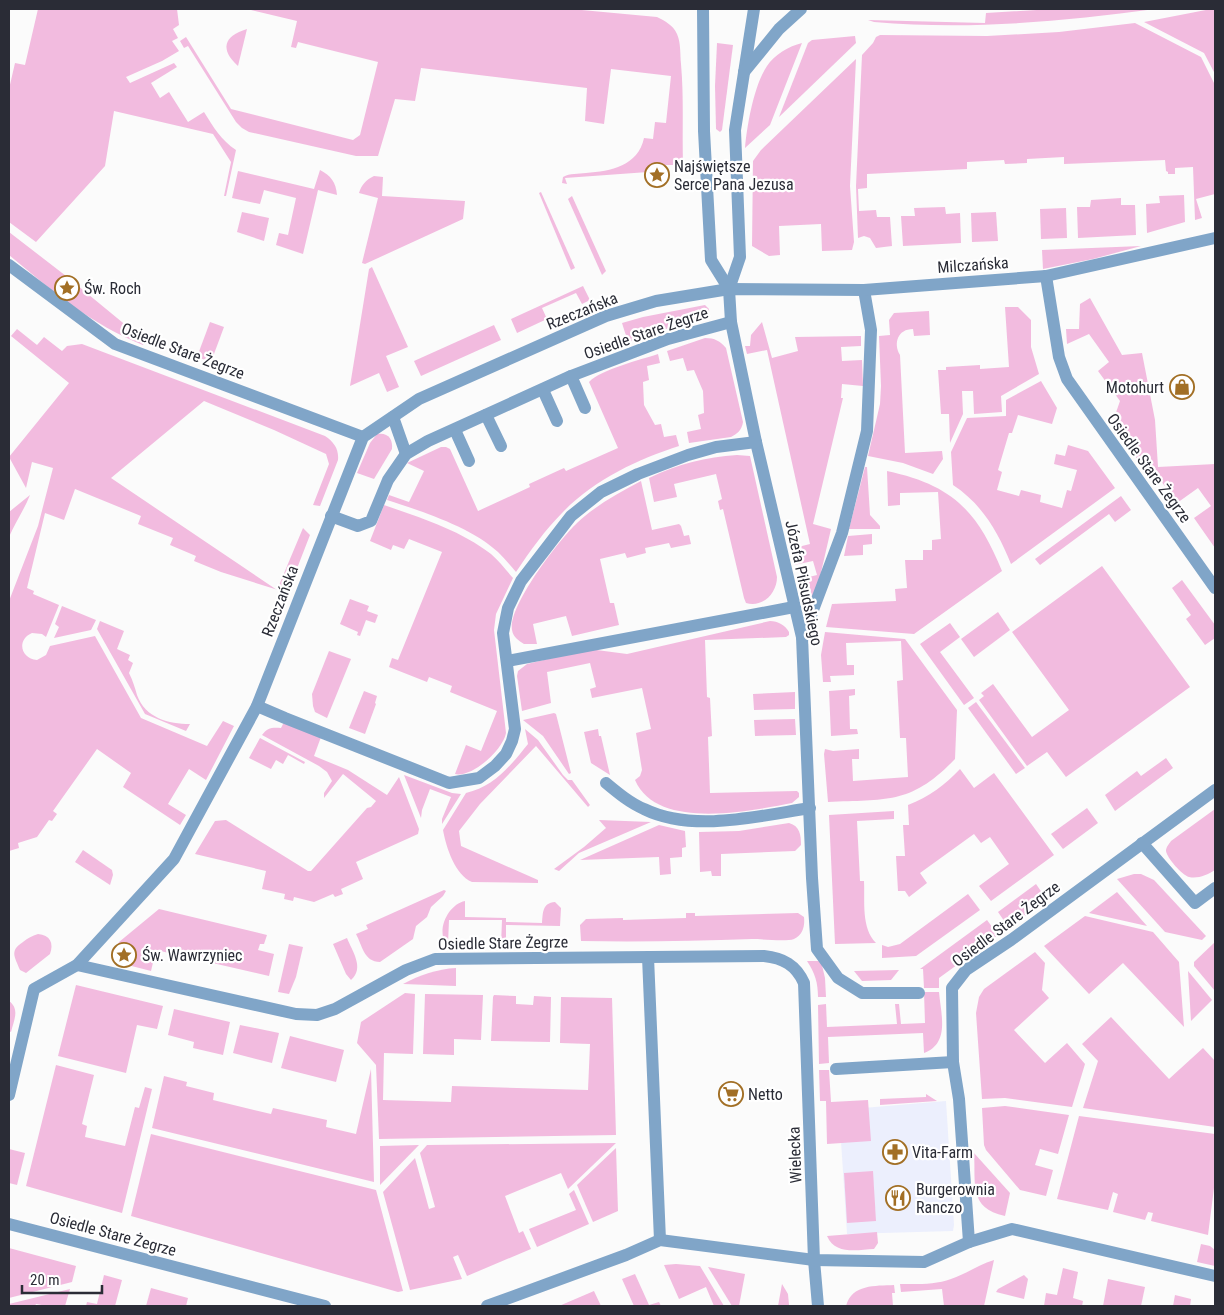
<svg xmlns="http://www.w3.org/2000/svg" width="1224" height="1315" font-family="'Roboto Condensed',sans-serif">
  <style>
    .built { fill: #eceffd }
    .green { fill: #f2bbdf }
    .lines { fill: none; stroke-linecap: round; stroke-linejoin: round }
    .street { stroke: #80a5c8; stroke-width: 12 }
    .labels { text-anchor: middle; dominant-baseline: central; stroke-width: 4.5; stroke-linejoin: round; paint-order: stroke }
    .poi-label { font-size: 16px; fill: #2a2c36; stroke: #fff; text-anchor: start }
    .street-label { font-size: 16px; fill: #2a2c36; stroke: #fff }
  </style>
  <rect width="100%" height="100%" fill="#fbfbfb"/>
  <polygon class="built" points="946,1101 954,1225 953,1231 847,1234 839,1110"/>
  <g class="green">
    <path d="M38,9H177L179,25L173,29L178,38L172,41L179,51L162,61L126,77L130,83L174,63L177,67L151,83L160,98L169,92L188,122L204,112C214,128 221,140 236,150L226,196H224L231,162L213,134L114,111L105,166L36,242L9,222V89L15,63L25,65Z"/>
    <path d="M247,9H571L657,17C665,21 673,25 677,34C681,43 680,54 681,64C684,98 682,131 683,165H651L648,172L565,178L567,184L562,183L563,177C570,173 578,174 586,173C611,171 638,166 644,138L653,139L655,122L666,123L671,76L611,69L604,124L585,121L587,88L421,68L415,101L395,99L378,156H356L249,132L242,128L236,122L188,46L184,48L180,41L186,37L231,109L353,140L360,135L378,62L298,42L296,48L291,47L297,21Z"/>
    <path d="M1053,9H1155C1061,22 968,30 874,22L868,20L985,23L986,13Z"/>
    <polygon points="1211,9 1215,9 1215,74 1204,53 1144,22"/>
    <polygon points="1135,23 1201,57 1215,85 1215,194 1196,199 1202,218 1195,220 1193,167 1175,168 1175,174 1168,174 1168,172 1166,171 1165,160 1064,164 1064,157 1027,159 1027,163 1005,164 1004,160 967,162 967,169 867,174 867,188 858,189 859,211 876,210 877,217 890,217 892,246 876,248 870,238 864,236 858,238 856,186 862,55 873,43 876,37 880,35 987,36 1059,32"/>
    <path d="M247,29L238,66C220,50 223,36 247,29Z"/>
    <polygon points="855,36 856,43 779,117 808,43 812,40"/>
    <polygon points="717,43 733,45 722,130 720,132 716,129 715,86"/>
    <path d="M802,43L770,125L745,148C747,125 754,85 767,66C774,55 789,46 802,43Z"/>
    <polygon points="856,59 850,186 854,242 852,250 822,251 821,224 779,226 780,255 769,256 752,246 753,161 761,150"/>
    <path d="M320,170C331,176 336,182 337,195L318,190L303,254L276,245L279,233L288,235L296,198L264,190L260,204L232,198L238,171L314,189Z"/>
    <path d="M374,176L383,177L382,196L465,201L463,219L365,264L362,263L378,198L359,193C362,184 366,180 374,176Z"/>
    <polygon points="541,192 575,268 571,270 539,193"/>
    <polygon points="1184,195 1185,222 1147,233 1146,204 1160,203 1159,196"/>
    <polygon points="572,196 606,271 602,275 568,199"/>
    <polygon points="1121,198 1121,205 1135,205 1136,235 1078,238 1077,207 1090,207 1091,200"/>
    <polygon points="945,207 946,214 960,213 961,243 903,246 901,216 915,216 914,208"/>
    <polygon points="1066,208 1067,238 1041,239 1040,209"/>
    <polygon points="242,212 269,218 264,241 237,232"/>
    <polygon points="996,212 998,241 972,242 971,213"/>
    <path d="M9,232L66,276L145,341L143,345C92,325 51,290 9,255Z"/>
    <polygon points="1141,246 1093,259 1043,269 1042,250"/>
    <polygon points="372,267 408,347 386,356 399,387 387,392 379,373 350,386 369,269"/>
    <polygon points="583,286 590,300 582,304 576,293 542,308 547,319 517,333 511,319"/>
    <polygon points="1090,298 1122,355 1142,353 1155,420 1158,467 1215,464 1215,548 1194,518 1211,506 1198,488 1177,503 1151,467 1143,467 1112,424 1120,401 1098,371 1109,362 1089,334 1067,344 1066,329 1079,329 1080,304"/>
    <polygon points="705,305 709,309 707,315 628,342 622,323 643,317"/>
    <polygon points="1005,307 1018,307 1031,320 1031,347 1039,374 1001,396 1002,412 974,414 973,391 962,391 963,414 950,443 949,414 941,414 938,370 946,370 946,367 980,365 980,369 1009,367"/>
    <path d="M929,311L930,335L914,336L913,329C898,329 893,343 900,355L905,453L942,451L943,459L933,474L903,463L868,456L880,404L881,386L879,336L890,335L889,320L894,313Z"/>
    <polygon points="210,322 224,327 211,362 197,357"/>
    <path d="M762,322L772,358L798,351L795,337L861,336V346L841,347L842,361L862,360L863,386L842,384L841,398H843L813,524L831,529L816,594L808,600C799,596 799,588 797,580L817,575L813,561L794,565L790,549L810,544L767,350L747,354L745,346H750L751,335Z"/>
    <polygon points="494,325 501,340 421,376 414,361"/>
    <path d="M17,329L37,345L44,337L62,351L67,346L82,344L325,436C334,442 339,449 338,460L320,506L313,505L329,464L326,454L274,430L204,401L111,478L277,590L303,528L310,535L289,589L282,592L278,590L221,572L194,561L196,556L170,545L173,538L138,524L141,516L75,489L64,520L45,513L27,588L34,591L33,594L59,605L46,637L42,634L32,633C16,640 21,659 37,660L46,655L50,646L95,636L141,718L207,746L223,721L234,726L206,780L189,769L168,804L186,815L180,825L123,787L131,773L97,749L53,811L57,814L52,821L49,820L37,837L18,843L19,848L9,851V601L38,526L53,468L32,462L26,488L9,457L69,383L11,336Z"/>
    <path d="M705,338C715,338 720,341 726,348L743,422C742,430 737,434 731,437L689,443L687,432L701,429L698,415L704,413L703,391L694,370L687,371L683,358L670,361L667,351Z"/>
    <path d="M658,354L660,363L647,366L649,380L643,382L644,405L655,425L661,424L664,437L676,435L679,446C638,459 594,480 563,512C545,530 530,551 516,572C510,565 504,558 498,552C471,527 421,511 387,500L389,495L409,502L424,471L407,463L441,447H446L450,449L478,511L530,487L529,484L564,468L566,471L618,448L589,382C602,369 640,360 658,354Z"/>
    <path d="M1041,381L1057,408L1052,424L1018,415L1012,433H1009L998,470L1002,472L997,490L1019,496L1021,490L1041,495L1040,502L1062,508L1067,490L1071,491L1077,470L1054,464L1056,454L1065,456L1068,445L1088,451L1115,488L1011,564C998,532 982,504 953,485L951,452L967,418L1006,416V400Z"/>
    <path d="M377,434C388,432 393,439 392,449L374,479L357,473L370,443Z"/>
    <path d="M737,455L750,456L777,577C777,593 763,608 746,603L744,598L723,509L720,510L718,501L722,499L716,474L674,484L677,497L654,502L649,478C678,464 706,457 737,455Z"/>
    <polygon points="865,467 867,467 870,515 880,526 880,529 849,529"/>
    <path d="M887,471C952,485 977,510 1002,571L914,634L826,627L832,604L896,601L895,589L907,588L905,560H923V550H932V540L941,539L938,492L900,493V505L888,506Z"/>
    <path d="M641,481L652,530L679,524L681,526L684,536L689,535L691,544L671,548L669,543L645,548L646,553L627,558L625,553L600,559L610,603H614L619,625L572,636L566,616L533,624L537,644H524C519,641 513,637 512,630C508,606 559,540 577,523C595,506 618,493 641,481Z"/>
    <path d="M30,495C24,510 15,523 9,537V512Z"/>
    <polygon points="1121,496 1131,510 1115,522 1109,514 1040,565 1035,559"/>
    <path d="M384,505C421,518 460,530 491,554C499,561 506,570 513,578L496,614L494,630L506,733C503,750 472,778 455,774L466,745L481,751L497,711L450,692L452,686L429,677L427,682L389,667L392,658L398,660L442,552L409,539L404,549L393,545L391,550L370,541Z"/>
    <polygon points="872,534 872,544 863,545 863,555 844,556 848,536"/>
    <polygon points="1102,566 1190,687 1066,777 1047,752 1027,766 979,700 984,696 981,693 993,684 1032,737 1069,710 1012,632"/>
    <polygon points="1182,580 1215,625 1215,638 1205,645 1186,619 1191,615 1172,588"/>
    <polygon points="350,599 369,606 367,611 378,615 375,623 366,620 360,636 357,635 358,632 340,624"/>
    <polygon points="62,606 96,620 91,630 54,638 59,627 55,624"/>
    <polygon points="998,612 1010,630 974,657 961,639"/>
    <path d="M100,621L124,631L117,649L130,655L128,660L133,663L129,673C133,681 135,688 137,695C145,718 169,724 190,724L186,731L145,714L97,629Z"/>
    <path d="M770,621C778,621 785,625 789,632V635L786,637L705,640L707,697L710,698L712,736L708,737L710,793L797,791L799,793V797L792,803C750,811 657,831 635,780L640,776L642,770L636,733L651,729L642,688L592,698L590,689L596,687L590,663L547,672L551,703L522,711L517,676L518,671L527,664L589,649L627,654Z"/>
    <polygon points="950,623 960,637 940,652 974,698 964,705 920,644"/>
    <path d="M825,632L905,639L957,710L955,759C911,805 887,799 828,802L824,754L825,749L833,751L859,749V759H852L853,781L908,777L906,738H900L897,681L903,680L901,641L846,643L847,665H854V675L830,676L831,682H823L821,655Z"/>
    <polygon points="329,651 351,659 327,718 315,712 313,706 312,694"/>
    <polygon points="855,689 855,695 849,696 850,729 857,729 858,734 831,736 829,691"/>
    <polygon points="364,691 377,696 375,703 376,704 365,734 349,728"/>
    <polygon points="795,692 795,709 754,710 753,694"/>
    <polygon points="976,702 1025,768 1016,774 968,708"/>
    <polygon points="554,713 556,714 571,773 569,774 543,736 523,720"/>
    <polygon points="795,719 796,735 755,736 754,720"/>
    <path d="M284,722L321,737L314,756L348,770L387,795L399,777L419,829L418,834L356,862L363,879L341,889L343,894L335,897L333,894L314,902L294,897L293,901L284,899L285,894L262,889L266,871L195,854L215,821L226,820L308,871H311L367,808L371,807L376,801L343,774L324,798V793L332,781L327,772L319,766L262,735C267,728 272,727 281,728Z"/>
    <path d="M525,729L538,740L563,775L568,780H572L590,805L588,807L536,746L480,804L459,831L461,846L538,880V883L472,882C455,875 446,847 443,830L466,793C494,787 511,765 528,744Z"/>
    <polygon points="598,729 599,736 601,736 610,775 591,763 584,732"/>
    <polygon points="260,738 305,762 304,764 288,755 283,764 276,760 271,769 249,758"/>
    <polygon points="1166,758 1173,768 1115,811 1105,795 1137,771 1141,776"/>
    <path d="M960,769L974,788L994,773L1054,855L991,901L979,886L1009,864L990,837L981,843L974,834L920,873L927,883L909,897L905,891H898L896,856H905L903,825H909L908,805C929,797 945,785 960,769Z"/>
    <polygon points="404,775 452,793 461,794 442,824 442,819 451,797 430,789 422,810 421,818"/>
    <polygon points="1087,808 1098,823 1063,849 1051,834"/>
    <path d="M1215,809V870C1207,875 1198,879 1189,877C1182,875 1167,858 1166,851C1166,847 1169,844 1171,841Z"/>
    <path d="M894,811V819L857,821L860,881H864C865,901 861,928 876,943L835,944L829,815Z"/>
    <polygon points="599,820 651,822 579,853 559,871 554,869 584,847 606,828"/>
    <path d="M789,823C800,826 801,835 801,845L795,851L721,854V876H712L711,871L700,872L699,832L739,831Z"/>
    <polygon points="659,825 685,831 686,847 682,848 682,857 670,858 671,874 660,875 659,857 580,860"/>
    <polygon points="83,850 112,870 113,875 110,885 75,862"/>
    <polygon points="1134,874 1141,874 1154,880 1206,936 1202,940 1165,932 1117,879"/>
    <polygon points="1036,884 1047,900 1009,928 998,912"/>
    <path d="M444,890L446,891L443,896L431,907L427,917L416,926L413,939L380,962C364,962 362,945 356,934L368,929L366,925Z"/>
    <polygon points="1117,892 1147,926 1089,913"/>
    <polygon points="968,894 980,910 916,956 882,958 882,945 888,947 900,944"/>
    <path d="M465,901V917L506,918V922L542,923C543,913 542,903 555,902L561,908L560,926L506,925V945H501L502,920H449L448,944H446C436,929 449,904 465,901Z"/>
    <polygon points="159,909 267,935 264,944 260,944 258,950 274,954 269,976 156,950 151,971 116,962 114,958 119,942"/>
    <path d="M686,913H695V916L798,913L804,917C805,926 803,935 794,939C786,942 762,939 752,939C695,941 638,942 581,941L580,925L586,919L623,918V920L686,918Z"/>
    <polygon points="1085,916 1153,932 1179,962 1184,1027 1123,963 1089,994 1044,946"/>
    <polygon points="987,920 998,935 939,978 939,988 924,988 923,969 920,969"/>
    <path d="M38,934C50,935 54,943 50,954L26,973L20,970C15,957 9,951 23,942C28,938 32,936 38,934Z"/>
    <path d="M347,938C352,951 365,968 351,980L346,974L333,944Z"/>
    <polygon points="1215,942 1215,991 1194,966 1194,962"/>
    <polygon points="289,944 303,947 296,977 289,994 278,992"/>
    <polygon points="1035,952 1045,963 1042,990 1049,998 1014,1030 1045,1063 1067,1043 1085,1064 1072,1107 1005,1098 982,1099 976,1013 979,997 984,989"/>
    <path d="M807,961H821L825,978L826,997H818C818,983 815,973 807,961Z"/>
    <path d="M456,968V986L403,984C420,975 437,969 456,968Z"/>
    <polygon points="899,970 891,980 862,981 854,971"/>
    <polygon points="1188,971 1212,1000 1191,1021"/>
    <polygon points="76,985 163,1006 157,1029 137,1025 126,1073 58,1056"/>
    <path d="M924,992H939C941,1015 950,1043 924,1053L923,1033L828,1037L829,1063L819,1064L818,1005L826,1004L827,1027L897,1024L895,1004H899L901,1024L925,1023Z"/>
    <polygon points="405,993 415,994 413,1054 384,1053 383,1100 451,1102 452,1086 588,1090 590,1044 560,1043 561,997 612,998 616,1135 379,1139 376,1065 357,1043 361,1022"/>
    <polygon points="425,994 483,995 481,1040 454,1039 454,1055 423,1054"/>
    <polygon points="494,995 516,996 516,1004 533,1005 534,996 551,997 550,1042 491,1041 493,997"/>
    <path d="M9,1001C20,1009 14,1020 11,1032L9,1031Z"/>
    <polygon points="174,1009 230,1022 223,1055 193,1048 194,1042 168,1035"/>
    <polygon points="1111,1017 1169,1079 1203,1048 1215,1061 1215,1127 1083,1108 1098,1061 1082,1044"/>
    <polygon points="240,1025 279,1033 272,1063 233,1053"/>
    <polygon points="290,1036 344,1050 336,1082 281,1068"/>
    <polygon points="56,1065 94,1075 82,1124 87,1126 85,1137 125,1146 135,1107 139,1108 145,1087 152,1089 122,1213 26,1186"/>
    <polygon points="371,1069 374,1182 152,1128 164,1076 187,1082 186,1086 214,1093 213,1100 271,1114 273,1108 327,1120 326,1127 356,1134"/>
    <polygon points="819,1070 829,1070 831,1102 868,1100 871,1141 827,1144 826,1101 820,1101"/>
    <polygon points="926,1094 937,1101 880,1105 880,1099 926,1097"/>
    <polygon points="1005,1106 1069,1115 1058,1154 1040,1149 1035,1165 1053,1170 1046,1196 1020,1190 986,1150 984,1145 982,1108"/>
    <polygon points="1079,1116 1215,1134 1215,1180 1208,1235 1151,1221 1153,1213 1148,1212 1145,1220 1113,1212 1118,1194 1113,1192 1108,1210 1057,1199"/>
    <polygon points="151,1134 376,1190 403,1291 398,1292 131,1216"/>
    <polygon points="616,1143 568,1189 561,1173 505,1196 519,1233 523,1231 531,1249 467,1276 458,1255 453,1257 462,1279 410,1290 383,1192 415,1158 429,1209 435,1207 420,1153 427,1145"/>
    <polygon points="419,1145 380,1185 380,1146"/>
    <polygon points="616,1148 618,1211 593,1222 577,1185"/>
    <polygon points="9,1149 25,1153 17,1185 9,1183"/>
    <path d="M974,1153L1010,1193L1005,1216C968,1208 976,1183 974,1153Z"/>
    <polygon points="873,1171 876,1221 847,1223 844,1173"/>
    <polygon points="574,1190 589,1224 537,1247 529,1229 576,1210 569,1194"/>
    <path d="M877,1232L878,1243L874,1249C857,1250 835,1255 827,1236Z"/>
    <polygon points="1201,1244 1210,1246 1215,1250 1215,1266 1197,1262"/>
    <polygon points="9,1248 76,1266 72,1282 9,1298"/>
    <path d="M994,1260L984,1306H944L942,1289L901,1292L900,1284C916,1284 935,1285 951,1279C966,1274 978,1265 994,1260Z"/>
    <polygon points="676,1264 700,1266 724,1306 714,1306 706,1287 679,1299 664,1265"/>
    <polygon points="708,1267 745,1274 739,1306 732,1306"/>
    <polygon points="1063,1268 1078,1272 1073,1298 1083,1301 1082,1306 1044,1306 1046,1293 1057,1295"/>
    <polygon points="635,1274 649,1305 659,1302 661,1306 634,1306 622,1279"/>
    <polygon points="104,1275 122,1280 115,1306 86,1306 87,1302 97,1304"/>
    <polygon points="1024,1275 1028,1279 1024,1299 996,1292 998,1289"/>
    <polygon points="1108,1279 1145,1287 1141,1306 1103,1306"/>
    <polygon points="782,1284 788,1294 789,1305 778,1306"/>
    <path d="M894,1285L895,1293H892L893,1306H846C852,1284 875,1286 894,1285Z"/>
    <polygon points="151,1288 188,1298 186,1306 146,1306"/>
    <polygon points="70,1289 65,1306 47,1306 36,1304 35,1306 9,1306 9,1304"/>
    <polygon points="594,1291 601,1306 559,1306"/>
    <polygon points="1175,1295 1191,1299 1190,1306 1173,1306"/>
  </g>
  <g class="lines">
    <g class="street">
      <polyline points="703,9 704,131 711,260 729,289"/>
      <polyline points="754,9 735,130 740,257 729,289 731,322 756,442 802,637 812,878 817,949 838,978 862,993 919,993"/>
      <polyline points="744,72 779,29 801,9"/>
      <polyline points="9,265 115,344 363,437"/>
      <polyline points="1046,276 1059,357 1067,379 1215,588"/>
      <polyline points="571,376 585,408"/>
      <polyline points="543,390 557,421"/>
      <polyline points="486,415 501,446"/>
      <polyline points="393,417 406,454"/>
      <polyline points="455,430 469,461"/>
      <polyline points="331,516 358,526 371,521 388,480 406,454 428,441 571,376 634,352 668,339 731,322"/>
      <polyline points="802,637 810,618 842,533 867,431 871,330 864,290"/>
      <polyline points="507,661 794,607"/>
      <polyline points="257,706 285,718 449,783 479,778 495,766 506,754 512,741 515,729 503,633 508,608 521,581 571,516 601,492 638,474 688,455 716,447 756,442"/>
      <path d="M606,783C618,793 630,803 644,809C693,833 759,816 810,808"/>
      <polyline points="1142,843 1195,903 1215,888"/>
      <polyline points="648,957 660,1240"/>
      <path d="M77,965L296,1014L317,1015L335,1009L406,970L435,959L764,956C783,958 796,965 804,983L814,1260L818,1306"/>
      <polyline points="836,1069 953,1062"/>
      <polyline points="9,1095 34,989 77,965 174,859 257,706 363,437 419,399 606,316 656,301 729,289 864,290 1046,276 1215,238"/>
      <polyline points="9,1224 325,1306"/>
      <polyline points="969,1242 1012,1229 1215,1276"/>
      <polyline points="487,1306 626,1255 660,1240 814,1260 924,1262 969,1242 959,1099 953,1062 952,988 966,970 1011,940 1215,790"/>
    </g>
  </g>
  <defs>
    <symbol id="sight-ring" viewBox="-11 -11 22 22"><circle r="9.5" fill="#fff" stroke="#a26f25" stroke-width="1.5"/><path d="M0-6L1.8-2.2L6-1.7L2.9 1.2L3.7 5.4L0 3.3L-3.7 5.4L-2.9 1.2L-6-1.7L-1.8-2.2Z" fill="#a26f25"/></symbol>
    <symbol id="shop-ring" viewBox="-11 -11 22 22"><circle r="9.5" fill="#fff" stroke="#a26f25" stroke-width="1.5"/><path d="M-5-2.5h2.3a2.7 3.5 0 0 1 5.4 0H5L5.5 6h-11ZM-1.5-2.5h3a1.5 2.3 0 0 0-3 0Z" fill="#a26f25"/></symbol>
    <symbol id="supermarket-ring" viewBox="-11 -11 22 22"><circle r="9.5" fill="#fff" stroke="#a26f25" stroke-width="1.5"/><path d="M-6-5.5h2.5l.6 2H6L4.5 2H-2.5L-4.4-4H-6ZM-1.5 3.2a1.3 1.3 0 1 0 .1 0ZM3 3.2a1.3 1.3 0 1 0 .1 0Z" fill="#a26f25"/></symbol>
    <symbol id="pharmacy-ring" viewBox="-11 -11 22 22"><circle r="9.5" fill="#fff" stroke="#a26f25" stroke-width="1.5"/><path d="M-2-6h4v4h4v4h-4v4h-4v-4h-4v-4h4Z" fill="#a26f25"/></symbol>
    <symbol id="restaurant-ring" viewBox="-11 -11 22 22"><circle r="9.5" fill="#fff" stroke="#a26f25" stroke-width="1.5"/><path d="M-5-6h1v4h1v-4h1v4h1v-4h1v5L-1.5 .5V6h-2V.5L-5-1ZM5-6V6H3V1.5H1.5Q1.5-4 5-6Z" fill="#a26f25"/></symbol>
  </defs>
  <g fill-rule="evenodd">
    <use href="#sight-ring" x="643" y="161" width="28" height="28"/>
    <use href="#sight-ring" x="53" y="274" width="28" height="28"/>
    <use href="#shop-ring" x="1168" y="373" width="28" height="28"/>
    <use href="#sight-ring" x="110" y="941" width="28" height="28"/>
    <use href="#supermarket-ring" x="717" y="1080" width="28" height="28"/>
    <use href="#pharmacy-ring" x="881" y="1138" width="28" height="28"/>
    <use href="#restaurant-ring" x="884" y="1184" width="28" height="28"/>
  </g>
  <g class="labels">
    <g class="poi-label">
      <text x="674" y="166">Najświętsze<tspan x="674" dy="18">Serce Pana Jezusa</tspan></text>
      <text x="84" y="288">Św. Roch</text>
      <text x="1164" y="387" text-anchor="end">Motohurt</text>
      <text x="142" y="955">Św. Wawrzyniec</text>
      <text x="748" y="1094">Netto</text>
      <text x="912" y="1152">Vita-Farm</text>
      <text x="916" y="1189">Burgerownia<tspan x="916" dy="18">Ranczo</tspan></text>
    </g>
    <g class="street-label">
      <text transform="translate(973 265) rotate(-4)">Milczańska</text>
      <text transform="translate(582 311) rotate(-22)">Rzeczańska</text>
      <text transform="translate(646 333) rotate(-19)">Osiedle Stare Żegrze</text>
      <text transform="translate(183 351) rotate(21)">Osiedle Stare Żegrze</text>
      <text transform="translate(1149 468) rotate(54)">Osiedle Stare Żegrze</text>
      <text transform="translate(804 583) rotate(78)">Józefa Piłsudskiego</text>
      <text transform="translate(280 601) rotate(-69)">Rzeczańska</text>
      <text transform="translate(1006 924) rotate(-37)">Osiedle Stare Żegrze</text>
      <text transform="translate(503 943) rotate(-1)">Osiedle Stare Żegrze</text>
      <text transform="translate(795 1155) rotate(-92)">Wielecka</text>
      <text transform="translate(113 1234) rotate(15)">Osiedle Stare Żegrze</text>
    </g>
  </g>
  <rect width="1224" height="1315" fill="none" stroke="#2a2c36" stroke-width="20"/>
  <path d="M22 1285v8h80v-8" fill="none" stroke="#2a2c36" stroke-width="2.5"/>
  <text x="30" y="1285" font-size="15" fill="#2a2c36" stroke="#ffffff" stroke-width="4" paint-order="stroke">20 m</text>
</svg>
